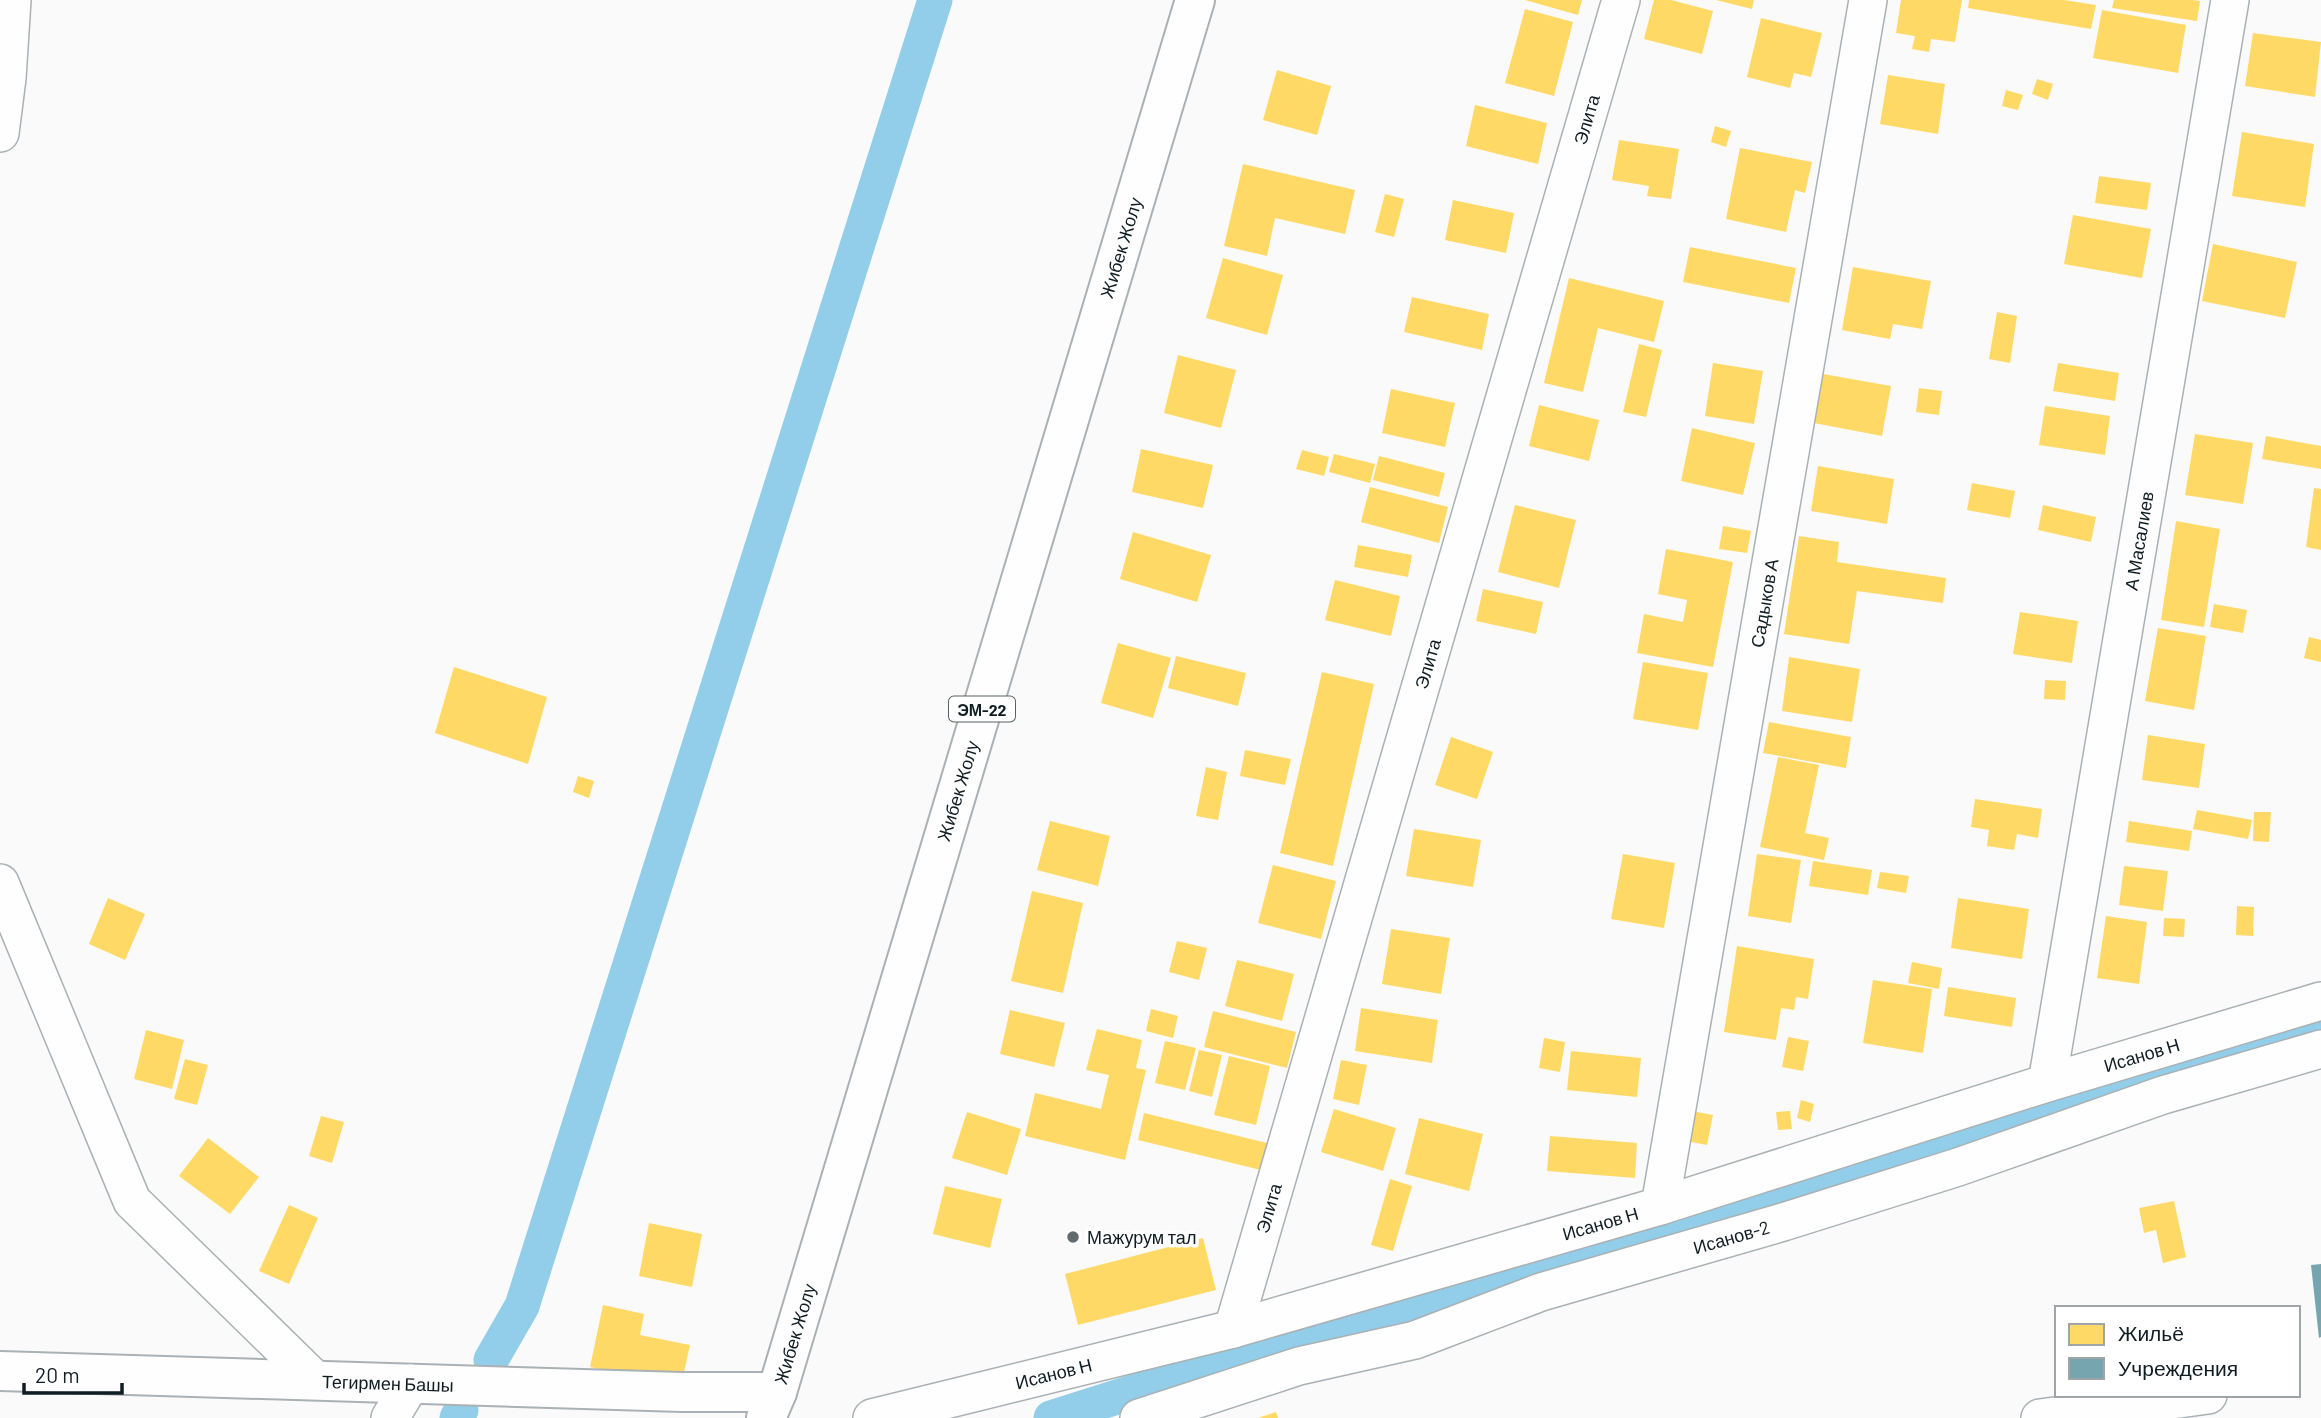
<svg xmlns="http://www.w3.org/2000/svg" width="2321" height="1418" font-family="Barlow,sans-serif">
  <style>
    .homes { fill: #ffd966 }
    .public { fill: #76a5af }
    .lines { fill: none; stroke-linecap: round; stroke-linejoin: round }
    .canal { stroke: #92cee9; stroke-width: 35 }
    .street-casing { stroke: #aab1b4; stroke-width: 40 }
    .secondary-casing { stroke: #aab1b4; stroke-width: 42 }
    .primary-casing { stroke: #aab1b4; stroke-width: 42 }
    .street { stroke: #fefefe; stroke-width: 37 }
    .secondary { stroke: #fefefe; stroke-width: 38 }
    .primary { stroke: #fefefe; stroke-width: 38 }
    .poi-dot { fill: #616a6e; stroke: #fff; stroke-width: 2.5 }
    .labels { text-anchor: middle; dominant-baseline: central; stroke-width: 7; stroke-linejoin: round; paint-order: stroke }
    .shield { fill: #fff; stroke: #576165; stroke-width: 2 }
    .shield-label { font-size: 16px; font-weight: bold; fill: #0f1d23 }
    .street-label { font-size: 18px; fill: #0f1d23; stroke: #fff }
    .poi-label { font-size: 18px; fill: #0f1d23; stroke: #fff; text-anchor: start }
  </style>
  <rect width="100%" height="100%" fill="#fafafa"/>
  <g class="homes">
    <polygon points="1525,0 1582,0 1578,15"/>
    <polygon points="1654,0 1671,0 1713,11 1702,54 1644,39"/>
    <polygon points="1716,0 1754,0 1752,9"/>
    <polygon points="1901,0 1962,0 1955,42 1931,39 1929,52 1912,49 1915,36 1896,33"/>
    <polygon points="1969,0 2064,0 2096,5 2091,29 1968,8"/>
    <polygon points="2114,0 2192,0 2200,1 2197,21 2112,8"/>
    <polygon points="1525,9 1573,22 1554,96 1505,83"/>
    <polygon points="2102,10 2186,25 2178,73 2093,58"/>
    <polygon points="1761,18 1822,33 1811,77 1794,73 1790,88 1747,77"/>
    <polygon points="2253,33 2321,42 2315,97 2245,86"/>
    <polygon points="1277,70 1331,86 1317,135 1263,120"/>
    <polygon points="1888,75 1945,84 1938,134 1880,124"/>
    <polygon points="2037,79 2053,84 2048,100 2032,94"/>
    <polygon points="2006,90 2023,95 2018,110 2002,106"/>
    <polygon points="1475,105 1547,123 1538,164 1466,146"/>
    <polygon points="1715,126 1731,131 1726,147 1711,142"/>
    <polygon points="2242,132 2314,144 2305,207 2232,196"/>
    <polygon points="1619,140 1679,149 1671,199 1647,196 1649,186 1612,180"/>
    <polygon points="1740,148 1812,162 1805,193 1795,190 1786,232 1726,219"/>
    <polygon points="1243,164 1355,190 1345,234 1275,218 1267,256 1224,246"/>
    <polygon points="2099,176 2151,183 2147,210 2095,203"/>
    <polygon points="1385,194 1404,199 1394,237 1375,232"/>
    <polygon points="1453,200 1514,213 1506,253 1445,240"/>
    <polygon points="2073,215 2151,229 2142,278 2064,264"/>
    <polygon points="2213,244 2297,262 2285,318 2202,301"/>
    <polygon points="1690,247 1796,268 1789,303 1683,282"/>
    <polygon points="1223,258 1283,275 1267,335 1206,318"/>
    <polygon points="1853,267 1931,281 1922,329 1893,324 1890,339 1842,330"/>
    <polygon points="1569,278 1664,301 1654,342 1598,328 1583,392 1544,383"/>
    <polygon points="1412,297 1489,314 1482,350 1404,332"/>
    <polygon points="1997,312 2017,316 2010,363 1989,359"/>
    <polygon points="1639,344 1662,350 1646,417 1623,412"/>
    <polygon points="1178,355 1236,370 1221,428 1164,413"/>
    <polygon points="1713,363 1763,371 1754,424 1705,416"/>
    <polygon points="2058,363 2119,373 2115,401 2053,391"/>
    <polygon points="1823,374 1891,386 1882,436 1814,423"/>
    <polygon points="1919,388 1942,391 1939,415 1916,412"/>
    <polygon points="1391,389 1455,403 1445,447 1382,433"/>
    <polygon points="1539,405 1599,420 1589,461 1529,446"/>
    <polygon points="2045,406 2110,416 2105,455 2039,445"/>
    <polygon points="1692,428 1755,443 1743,495 1681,481"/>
    <polygon points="2195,434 2253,443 2243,504 2185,495"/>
    <polygon points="2266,436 2321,446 2321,469 2262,459"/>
    <polygon points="1141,449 1213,465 1203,508 1132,492"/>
    <polygon points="1302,450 1329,457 1324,476 1296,469"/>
    <polygon points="1334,454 1375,464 1370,483 1329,472"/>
    <polygon points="1379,456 1445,473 1439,497 1373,480"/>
    <polygon points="1818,466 1894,479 1887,524 1811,511"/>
    <polygon points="1972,483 2015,491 2010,518 1967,510"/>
    <polygon points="1370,487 1448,507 1439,543 1361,522"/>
    <polygon points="2314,488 2321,489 2321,550 2306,547"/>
    <polygon points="1515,505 1576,520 1559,588 1498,572"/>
    <polygon points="2043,505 2096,517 2091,542 2038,530"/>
    <polygon points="2176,521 2220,529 2204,627 2161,620"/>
    <polygon points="1723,526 1751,531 1747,553 1719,549"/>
    <polygon points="1133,532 1211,555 1197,602 1120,579"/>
    <polygon points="1799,536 1839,542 1837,562 1946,578 1943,603 1857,591 1849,644 1784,634"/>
    <polygon points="1358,545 1412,555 1408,577 1354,567"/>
    <polygon points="1666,549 1733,562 1713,667 1637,653 1644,614 1683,622 1687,600 1658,594"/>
    <polygon points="1335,580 1400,596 1391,636 1325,620"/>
    <polygon points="1483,589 1543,602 1536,634 1476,621"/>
    <polygon points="2214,604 2247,610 2243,633 2210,627"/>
    <polygon points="2020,612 2078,621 2072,663 2013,654"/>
    <polygon points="2158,628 2206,636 2194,710 2145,701"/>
    <polygon points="2309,637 2321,640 2321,662 2304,658"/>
    <polygon points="1118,643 1171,658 1153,718 1101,703"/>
    <polygon points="1176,656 1246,673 1238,706 1168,688"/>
    <polygon points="1789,657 1860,669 1852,722 1782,711"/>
    <polygon points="1643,662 1708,673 1698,730 1633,719"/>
    <polygon points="454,667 547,697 528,764 435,733"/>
    <polygon points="1322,672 1374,684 1333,866 1280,853"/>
    <polygon points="2045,680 2066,681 2065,700 2044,699"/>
    <polygon points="1769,722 1851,737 1846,768 1763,753"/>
    <polygon points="2148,735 2205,744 2199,788 2142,780"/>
    <polygon points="1451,737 1493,752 1477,799 1435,785"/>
    <polygon points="1245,750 1291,759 1285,785 1240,776"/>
    <polygon points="1778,757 1819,765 1805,833 1829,838 1824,860 1760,847"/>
    <polygon points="1206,767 1227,772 1218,820 1196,816"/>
    <polygon points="578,776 594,781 589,798 573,792"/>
    <polygon points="1975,799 2042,809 2038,838 2017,834 2014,850 1987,846 1989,830 1971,827"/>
    <polygon points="2197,810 2252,820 2248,839 2193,829"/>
    <polygon points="2254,812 2271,812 2269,842 2253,841"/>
    <polygon points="1050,821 1110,836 1098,886 1037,870"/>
    <polygon points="2129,821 2192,831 2189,851 2126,842"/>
    <polygon points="1414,829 1481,840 1473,887 1406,876"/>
    <polygon points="1623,854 1675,863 1664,928 1611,919"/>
    <polygon points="1757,854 1801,860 1791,923 1748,916"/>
    <polygon points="1813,861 1872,870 1868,895 1809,886"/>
    <polygon points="1273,865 1336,881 1321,939 1258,923"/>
    <polygon points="2124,866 2168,871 2163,911 2119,905"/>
    <polygon points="1880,872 1909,876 1906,893 1877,888"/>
    <polygon points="1032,891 1083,903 1063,993 1011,981"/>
    <polygon points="108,898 145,914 125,960 89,944"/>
    <polygon points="1958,898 2029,909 2022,959 1951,948"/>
    <polygon points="2237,906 2254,907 2253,936 2236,935"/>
    <polygon points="2106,916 2147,922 2139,984 2097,978"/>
    <polygon points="2164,918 2185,919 2184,937 2163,936"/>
    <polygon points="1391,929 1450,938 1441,994 1382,984"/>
    <polygon points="1177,941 1207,948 1199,980 1169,972"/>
    <polygon points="1737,946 1814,959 1808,999 1796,997 1794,1010 1781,1008 1776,1040 1724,1032"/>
    <polygon points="1237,960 1294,974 1282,1021 1225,1006"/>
    <polygon points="1912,962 1942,968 1939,989 1908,983"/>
    <polygon points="1873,980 1932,989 1923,1053 1863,1043"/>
    <polygon points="1948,987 2016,998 2012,1027 1944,1016"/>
    <polygon points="1361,1008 1438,1020 1432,1063 1355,1051"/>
    <polygon points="1151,1009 1178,1016 1173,1038 1146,1031"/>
    <polygon points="1010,1010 1065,1023 1054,1067 1000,1054"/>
    <polygon points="1213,1011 1296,1032 1287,1068 1204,1047"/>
    <polygon points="1097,1029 1142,1040 1136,1068 1146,1070 1125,1160 1025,1136 1035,1093 1101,1109 1109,1075 1086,1070"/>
    <polygon points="146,1030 184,1040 172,1089 134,1079"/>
    <polygon points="1788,1037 1809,1041 1803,1071 1782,1067"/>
    <polygon points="1544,1038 1565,1042 1560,1072 1539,1068"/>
    <polygon points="1165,1041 1196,1048 1185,1090 1155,1083"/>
    <polygon points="1199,1050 1222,1055 1212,1097 1189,1091"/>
    <polygon points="1571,1051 1641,1058 1637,1097 1567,1090"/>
    <polygon points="1229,1056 1270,1066 1256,1125 1214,1115"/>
    <polygon points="185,1059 208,1065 197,1105 174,1099"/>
    <polygon points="1341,1060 1367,1065 1359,1105 1333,1099"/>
    <polygon points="1801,1100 1814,1104 1810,1122 1797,1118"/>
    <polygon points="1334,1109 1396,1128 1383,1171 1321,1152"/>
    <polygon points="1692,1111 1713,1115 1707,1145 1686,1141"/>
    <polygon points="1790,1111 1792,1129 1778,1130 1776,1112"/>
    <polygon points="967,1112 1021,1129 1007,1175 952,1158"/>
    <polygon points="1144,1113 1267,1143 1261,1170 1138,1140"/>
    <polygon points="321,1116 344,1122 332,1163 309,1156"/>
    <polygon points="1419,1118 1483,1134 1469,1191 1405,1174"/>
    <polygon points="1550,1136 1637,1143 1635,1178 1547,1171"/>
    <polygon points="208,1138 259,1177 230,1214 179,1176"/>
    <polygon points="1390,1179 1412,1186 1393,1251 1371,1245"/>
    <polygon points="945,1186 1002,1199 990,1248 933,1234"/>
    <polygon points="2174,1201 2186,1257 2163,1263 2156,1230 2144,1233 2139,1208"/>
    <polygon points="289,1205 318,1218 289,1284 259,1271"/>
    <polygon points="649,1223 702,1234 692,1287 639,1276"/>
    <polygon points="1203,1238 1216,1290 1078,1325 1065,1274"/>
    <polygon points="603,1305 644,1314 640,1335 690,1345 681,1386 590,1367"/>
    <polygon points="1276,1412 1278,1418 1258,1418"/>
  </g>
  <polygon class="public" points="2321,1264 2321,1337 2319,1338 2311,1265"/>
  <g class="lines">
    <g class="canal">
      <polyline points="491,1360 522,1306 935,0"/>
      <polyline points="457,1418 461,1410"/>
      <polyline points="1051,1418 1532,1265 2157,1078 2321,1026"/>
    </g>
    <defs>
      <g id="street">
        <polyline points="0,133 7,78 12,0"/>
        <polyline points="0,883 132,1201 315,1380"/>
        <path id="s1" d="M2047,1083L2230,0"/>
        <path id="s2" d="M1660,1206L1868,0"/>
        <path id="s3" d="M1233,1329L1621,0"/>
        <polyline points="390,1418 411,1383"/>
        <path id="s4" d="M872,1418L1233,1329L1660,1206L2047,1083L2321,1001"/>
        <path id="s5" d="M1139,1418L1299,1366L1415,1340L1541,1292L1783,1222L1958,1167L2163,1095L2321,1049"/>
        <polyline points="2040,1418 2208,1395"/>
      </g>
      <g id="secondary">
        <path id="s6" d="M0,1371L682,1392H777"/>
      </g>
      <g id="primary">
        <path id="s7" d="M766,1418L777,1392L1195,0"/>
      </g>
    </defs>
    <use href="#street" class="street-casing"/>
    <use href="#secondary" class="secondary-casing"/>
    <use href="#primary" class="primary-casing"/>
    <use href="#street" class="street"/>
    <use href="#secondary" class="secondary"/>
    <use href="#primary" class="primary"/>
  </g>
  <circle class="poi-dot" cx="1073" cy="1237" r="7"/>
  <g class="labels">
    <rect class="shield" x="949" y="696.5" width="66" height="25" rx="5"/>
    <g class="shield-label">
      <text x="982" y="709">ЭМ-22</text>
    </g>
    <g class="street-label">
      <text stroke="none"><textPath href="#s3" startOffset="1260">Элита</textPath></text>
      <text stroke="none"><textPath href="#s7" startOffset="1223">Жибек Жолу</textPath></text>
      <text stroke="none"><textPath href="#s1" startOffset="550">А Масалиев</textPath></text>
      <text stroke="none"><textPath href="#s2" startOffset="612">Садыков А</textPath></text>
      <text stroke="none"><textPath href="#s3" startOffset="693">Элита</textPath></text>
      <text stroke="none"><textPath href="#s7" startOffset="656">Жибек Жолу</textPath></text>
      <text stroke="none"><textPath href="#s4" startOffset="1321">Исанов Н</textPath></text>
      <text stroke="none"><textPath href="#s3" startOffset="126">Элита</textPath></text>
      <text stroke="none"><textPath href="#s4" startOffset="754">Исанов Н</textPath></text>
      <text stroke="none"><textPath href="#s5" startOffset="620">Исанов-2</textPath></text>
      <text stroke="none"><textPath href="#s7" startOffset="89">Жибек Жолу</textPath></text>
      <text stroke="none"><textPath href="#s4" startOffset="187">Исанов Н</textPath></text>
      <text stroke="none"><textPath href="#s6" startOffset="388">Тегирмен Башы</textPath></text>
    </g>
    <g class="poi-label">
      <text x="1087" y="1237">Мажурум тал</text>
    </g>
  </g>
  <rect x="2055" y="1306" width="245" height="91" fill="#ffffff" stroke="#9fa5a7" stroke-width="2"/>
  <rect x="2069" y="1324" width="35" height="21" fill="#ffd966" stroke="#9fa5a7" stroke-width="2"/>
  <text x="2118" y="1341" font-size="21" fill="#0f1d23">Жильё</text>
  <rect x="2069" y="1358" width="35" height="21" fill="#76a5af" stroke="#9fa5a7" stroke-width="2"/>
  <text x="2118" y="1376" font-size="21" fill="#0f1d23">Учреждения</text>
  <path d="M24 1383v10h98v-10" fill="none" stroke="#0f1d23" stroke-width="3.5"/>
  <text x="35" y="1383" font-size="21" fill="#0f1d23" stroke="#ffffff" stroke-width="5" paint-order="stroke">20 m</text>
</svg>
